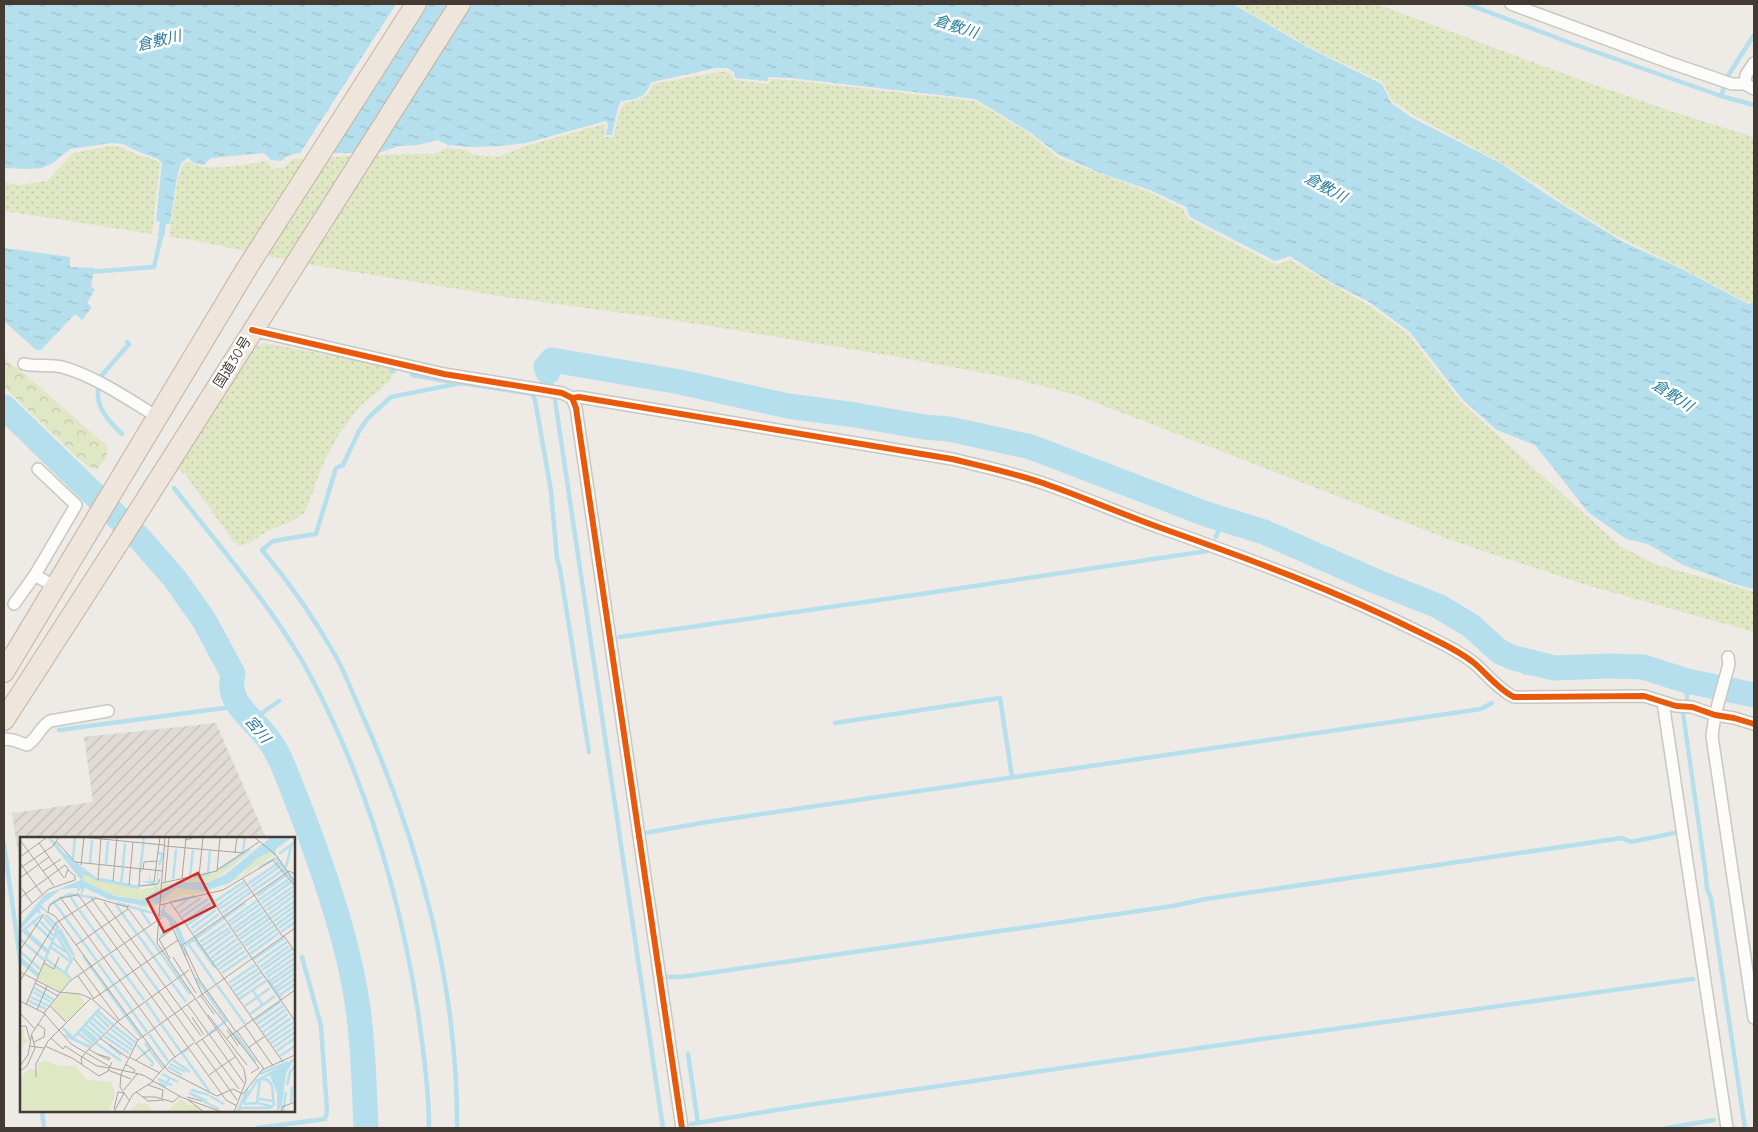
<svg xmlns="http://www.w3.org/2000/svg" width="1758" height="1132" font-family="Quicksand,'Noto Sans JP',sans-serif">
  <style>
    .industrial { fill: url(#industrial-furrows) }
    .green { fill: url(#green-dots) }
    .forest { fill: url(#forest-crowns) }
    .water { fill: url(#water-ripples) }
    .pier { fill: #eeeae6 }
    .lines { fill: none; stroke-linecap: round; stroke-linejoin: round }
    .stream { stroke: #b5dfec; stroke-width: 4.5 }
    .river { stroke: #b5dfec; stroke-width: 25 }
    .minor-casing { stroke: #cac6c2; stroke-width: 14 }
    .trunk-casing { stroke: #c5b2a1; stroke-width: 22 }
    .minor { stroke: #fcfcfb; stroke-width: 11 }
    .trunk { stroke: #eee5dc; stroke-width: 20 }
    .cycleway-casing { stroke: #fff; stroke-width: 9 }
    .cycleway { stroke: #e8590c; stroke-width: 6 }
    .labels { text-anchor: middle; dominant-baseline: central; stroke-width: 5; stroke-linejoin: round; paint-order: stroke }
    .street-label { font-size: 14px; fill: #423a33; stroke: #fff }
    .water-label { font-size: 15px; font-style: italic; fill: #2b7e9c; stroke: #fff }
    .inset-river { fill: none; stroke: #b5dfec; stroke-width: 2.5 }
    .inset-road { fill: none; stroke: #a9a49e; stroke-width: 1 }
    .view { fill: #d62828; fill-opacity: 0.15; stroke: #d62828; stroke-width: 2.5 }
    .inset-edge { fill: none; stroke: #423a33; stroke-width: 2.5 }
  </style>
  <defs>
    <pattern id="industrial-furrows" width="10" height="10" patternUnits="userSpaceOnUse" patternTransform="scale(1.25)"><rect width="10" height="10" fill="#e0dbd7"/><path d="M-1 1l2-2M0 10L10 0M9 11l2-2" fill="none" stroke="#c1bdb9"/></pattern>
    <pattern id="green-dots" width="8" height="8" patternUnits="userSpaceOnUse" patternTransform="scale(1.25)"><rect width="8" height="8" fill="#e0e7c5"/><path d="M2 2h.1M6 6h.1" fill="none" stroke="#c1c7aa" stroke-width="1.8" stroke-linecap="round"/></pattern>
    <pattern id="forest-crowns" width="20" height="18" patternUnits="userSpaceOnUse" patternTransform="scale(1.25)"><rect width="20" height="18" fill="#e0e7c5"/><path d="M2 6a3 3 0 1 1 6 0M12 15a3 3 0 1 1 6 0" fill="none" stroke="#c1c7aa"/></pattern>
    <pattern id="water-ripples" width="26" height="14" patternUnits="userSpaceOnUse" patternTransform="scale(1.25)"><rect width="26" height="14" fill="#b5dfec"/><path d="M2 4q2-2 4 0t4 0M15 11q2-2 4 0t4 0" fill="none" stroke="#9dc0cb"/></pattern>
  </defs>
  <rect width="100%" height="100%" fill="#eeeae6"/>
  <polygon class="industrial" points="216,723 266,838 21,838 21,872 12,813 93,802 84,737"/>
  <g class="green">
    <polygon points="1235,4 1377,4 1584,81 1680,114 1754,137 1754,301 1748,303 1682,268 1617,236 1565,204 1543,188 1502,163 1415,116 1391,100 1383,82 1309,47"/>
    <path d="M725,71L731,74L734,80L768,84L771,79L799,81L975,101L1030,134L1058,158L1149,192L1183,209L1188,219L1276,265L1290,260L1368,305L1408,334L1461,402L1620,546L1655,564L1754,592V632L1593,587L1453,541L1076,395L1011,378L892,356L660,318L505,297L312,265L193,240L169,237L178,178L183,164L189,161C203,174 248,164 267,161L272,169L285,167L292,159L399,154H434L448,148L466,150L474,155L497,157L526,146L603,124L606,126L604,137H613L620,110L624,103L638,100L648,94L650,88L653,84Z"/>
    <polygon points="110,146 122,147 135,154 156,160 160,163 152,234 4,211 4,182 18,185 47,181 73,153"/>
    <polygon points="265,343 394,368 391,379 380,390 360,406 339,434 322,466 308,505 304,513 294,520 266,532 250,543 239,546 233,541 185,474 176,468 250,352 256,346"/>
  </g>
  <polygon class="forest" points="4,359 20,370 108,447 106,458 98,469 89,467 80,460 4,387"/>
  <g class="water">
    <path d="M4,4H1233L1309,48L1382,84L1391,103L1411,117L1502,164L1555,200L1623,242L1682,269L1748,304L1754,302V589L1738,585L1683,565L1648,544L1626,539L1588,512L1535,445L1497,430L1463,400L1410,332L1369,302L1330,282L1290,256L1275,261L1190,217L1186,207L1150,190L1103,174L1059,155L1031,133L975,99L790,78L769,77L767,81L735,78L734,72L727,68H716L652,82C648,86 649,89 645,93C639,100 630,100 621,101L618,108L612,135H606L608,125L606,121L526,143L500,146L473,147L448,145L438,140L418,145L399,146L378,153H297L286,157L281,161L271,160L264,153L211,158L203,165L194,163L188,158L181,163L177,177L170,224H166L164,237L158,236L160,222L156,221L162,163L158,159L137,151L123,144L111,143L70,149L53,163L42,168L28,169L4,168Z"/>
    <polygon points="4,248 70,257 70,267 94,268 91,287 95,289 87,303 92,307 82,320 75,314 41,350 36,350 4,321"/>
  </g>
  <polygon class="pier" points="396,4 426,4 329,155 299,155"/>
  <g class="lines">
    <g class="stream">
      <polyline points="1467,4 1576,45 1721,96 1754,105"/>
      <polyline points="1721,96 1729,74 1754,35"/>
      <polyline points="89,272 154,267 162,232"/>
      <polyline points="391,371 394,371"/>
      <polyline points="548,372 551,385"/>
      <polyline points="102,375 129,344 127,342"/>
      <polyline points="412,375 458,383"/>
      <path d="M98,389C96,409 109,421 122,434"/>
      <polyline points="555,400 663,1128"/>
      <path d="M174,488C220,547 275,610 310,675C365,779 400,895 418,1012C423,1050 429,1089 429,1128"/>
      <polyline points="1216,537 1223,519"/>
      <polyline points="620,637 935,592 1207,551"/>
      <polyline points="1525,673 1530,663"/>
      <polyline points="1687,681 1687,700 1683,713 1705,868 1707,888 1711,899 1745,1128"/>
      <polyline points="252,720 279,701"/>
      <polyline points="835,723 1000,698 1012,777"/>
      <polyline points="59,730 239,706"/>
      <polyline points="645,833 707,822 1481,709 1492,703"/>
      <polyline points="4,844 21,966"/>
      <polyline points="668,977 681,977 1173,906 1206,899 1622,838 1631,842 1674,833"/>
      <polyline points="688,1054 698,1123"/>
      <polyline points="42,1111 44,1128"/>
      <polyline points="691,1124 801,1106 1255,1040 1693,979"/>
      <polyline points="257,1128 325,1119 327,1111 321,1026 302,957"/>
      <path d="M457,1128C458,989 421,848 365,721C355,700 347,676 335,655C314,618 289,582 262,550L273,541L316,534L336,468L343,465L359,431L368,418L391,397L461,383L532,394L535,400L551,491L557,558L560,569L589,752"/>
      <polyline points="1667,1128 1714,1120"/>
    </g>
    <g class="river">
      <polyline points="548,372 546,367 552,360 680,382 788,406 855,415 924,427 949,429 1031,447 1206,514 1264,532 1375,581 1438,606 1470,625 1500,652 1514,658 1554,668 1608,666 1643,667 1687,681 1754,695"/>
      <path d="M4,407L140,539L175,579L204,620L233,674C225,704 254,718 269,740C276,750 282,762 286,773C313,840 342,918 355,989C363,1035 364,1082 366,1128"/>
    </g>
    <defs>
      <g id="minor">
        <polyline points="1511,4 1668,62 1732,84 1745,84 1754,89"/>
        <polyline points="1745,84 1746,75 1754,63"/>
        <path d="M252,330L444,374L562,393L572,398L579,397L952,459C985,467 1019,474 1051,486C1088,499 1124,515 1161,528C1249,559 1337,591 1421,633C1439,642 1458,650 1474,663C1487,674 1499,690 1514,697L1644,696L1676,706L1692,707L1715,715L1734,718L1754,724"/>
        <path d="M24,364C36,367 50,364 62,367C95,376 128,399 156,416"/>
        <polyline points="572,398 576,408 682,1128"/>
        <polyline points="38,469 76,505 35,575 55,587"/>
        <polyline points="14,604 35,575"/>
        <polyline points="1728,657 1729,664 1715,715 1712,736 1754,1018"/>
        <polyline points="1663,702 1727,1128"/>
        <path d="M4,739L13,740L27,745C37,739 40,727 50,721L108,711"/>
      </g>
      <g id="trunk">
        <polyline points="4,672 247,268 416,4"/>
        <polyline points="4,720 119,542 460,4"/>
      </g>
    </defs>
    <use href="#minor" class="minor-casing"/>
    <use href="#trunk" class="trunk-casing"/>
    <use href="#minor" class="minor"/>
    <use href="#trunk" class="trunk"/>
    <defs>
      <g id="cycleway">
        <path d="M252,330L444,374L562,393L572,398L579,397L952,459C985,467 1019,474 1051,486C1088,499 1124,515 1161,528C1249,559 1337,591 1421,633C1439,642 1458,650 1474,663C1487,674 1499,690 1514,697L1644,696L1676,706L1692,707L1715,715L1734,718L1754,724"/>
        <polyline points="572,398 576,408 682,1128"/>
      </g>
    </defs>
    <use href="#cycleway" class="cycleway-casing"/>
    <use href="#cycleway" class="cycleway"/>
  </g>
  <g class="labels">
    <g class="street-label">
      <text transform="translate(232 362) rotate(-58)">国道30号</text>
    </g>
    <g class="water-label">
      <text transform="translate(956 26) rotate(18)">倉敷川</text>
      <text transform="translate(159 40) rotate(-13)">倉敷川</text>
      <text transform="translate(1326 187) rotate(29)">倉敷川</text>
      <text transform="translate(1673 395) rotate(33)">倉敷川</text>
      <text transform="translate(258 729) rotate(50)">宮川</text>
    </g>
  </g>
  <g transform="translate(20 837)">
    <rect width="275" height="275" fill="#eeeae6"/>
    <path d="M37,5L42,16L68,40L120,53L135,50L137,53L121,63L92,58L63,44V38L56,32L35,7ZM239,9L193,44L156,45L139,53L135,49L194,36ZM250,15L254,18H253L226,37L206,48L182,56L162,58L128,71L116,69L131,67L157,51L184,54L200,50L224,37L230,27ZM24,126L33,131L34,128L51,142L40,155L17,142ZM41,157H59L65,167L46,185L31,169Z" fill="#e0e7c5"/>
    <path d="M4,190V199L9,204L3,208L0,221V192L2,194ZM25,224L39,229H55L67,243L91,245L95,256L89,275H0V241L10,231L18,235L19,225ZM161,262L168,268H177L183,275H146ZM119,266L127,267L134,275H109Z" fill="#e0e7c5"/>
    <path d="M27,0L33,3L63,38V44L95,59L121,63L137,53L134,48L118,50L131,47L121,44H131L129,42L130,34H128H130V42L136,46L139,26L138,43L135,48L139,53L157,45H190L206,37L251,0H272L256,12L255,19L250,15L238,21L211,45L185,54L157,51L136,67L133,65L125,69L88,62L65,51L61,59L57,57H61V51L58,55L57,51L41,52L21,68L27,74L25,77V74L19,71L21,77L17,75L0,93V88L24,58L61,43ZM275,221L266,236L262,268L257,275V256L249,236Z" fill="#b5dfec"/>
    <path class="inset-river" d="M223,15L225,0M137,16L143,17L139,28M45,17L62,35L74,41M259,17L275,5M53,22L55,0M55,26L76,42L119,51M70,26L72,3M86,27L88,4M103,29L105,6M239,30L256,21L275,47M266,30L271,9M200,32L230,12M120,35L124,0M188,36L190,14M170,39L173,13M174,40L190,37M80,42L119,50M153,42L156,12M101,46L103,31M228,47L258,26M231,50L260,29M233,54L263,33M49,57L58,71M237,59L266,38M239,63L269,42M33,64L77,124M149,65L176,59M194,65L224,45M97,66L147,80L156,91L166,119M242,66L271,45M145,67L143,74L156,86L165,107M29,68L49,57L76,61M96,68L117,97M197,69L226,48M244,70L274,49M119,71L130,87M155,72L168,62M199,72L229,52M59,73L90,115M247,73L275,53M140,74L154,84L164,106M159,76L181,61M202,76L231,55M249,77L275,58M24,80L36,94M162,80L188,62M251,81L275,64M12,84L33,104M20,84L34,99M165,84L191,66M254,84L275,69M208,85L237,64M167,88L194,69M210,88L240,67M256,88L275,74M171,91L196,73M259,91L275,79M40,92L54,119M213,92L242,71M5,93L28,114M124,93L170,157M38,94L53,118M4,95L27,115M215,95L245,74M261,95L275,85M0,96L22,78M173,96L199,77M36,97L52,123L45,135L51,142M118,98L151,144M140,99L153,90L150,86M218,99L247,78M0,102L24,123M220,102L250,81M175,103L195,131M180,105L206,87M33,106L46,115M223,106L252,85M169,108L196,147M165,109L225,66M182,109L209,91M225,109L255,88M31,110L51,125M185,113L211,94M228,113L257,92M1,115L20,132M188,117L214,98M230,117L259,96M91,118L124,163M63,119L121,200M0,121L18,137M191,121L217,102M26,122L45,136M234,122L264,101M25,123L38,90L26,78M0,124L18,139M193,125L220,106M78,126L112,173M237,126L267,105M196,129L222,110M121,130L139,155M240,130L269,109M199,132L225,114M242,133L272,112M202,136L228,118M245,137L274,116M247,140L275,121M176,141L206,184L187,198M248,142L261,161M250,144L275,126M152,146L166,165M209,146L235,128M252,147L275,131M197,148L225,187M211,150L238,132M14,151L34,163M255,151L275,136M214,154L241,135M233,154L242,167M257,154L275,142M13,155L31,165M260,158L275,147M216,159L243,139M11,160L29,169M219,162L246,144M9,164L26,172M126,165L140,186M225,169L250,151M78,174L93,188M112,174L127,195M76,177L89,190M230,177L255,159M72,181L86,193M235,183L260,165M69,184L83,197M141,187L161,215M237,187L263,169M66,188L80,200M94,189L116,206M42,190L53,201M63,191L77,203M240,191L265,173M91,192L113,209M61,193L75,205M243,195L268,177M58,196L73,208M87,196L112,213M215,196L236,225M129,197L148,224M45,198L70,210M84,199L109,216M246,199L271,181M52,202L80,171M248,203L274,185M76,206L101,224M125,206L143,231M251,206L275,190M89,208L101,218M117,208L133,226L131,229M254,210L275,195M168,212L162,216L189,254M257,214L275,201M260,219L275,209M153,223L170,235M150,227L165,235M148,230L162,238M142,237L158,245M240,237L268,225M138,242L152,248M242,242L248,243L252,249L254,269M139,246L145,249L150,240M267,248L270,235L275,229M171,253L189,258M169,256L187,264M190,259L204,267M239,262L254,264M183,264L199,272M271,265L272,250M223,266L238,242M238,266L253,270M224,267L237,266L240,242L251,236M217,275L228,252M219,275L220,271H251M263,275L266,255"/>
    <path class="inset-road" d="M61,0L144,8M145,0L137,106L224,232L226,244L214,275M234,0L256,18L275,45M0,3L34,49M37,5L55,25L143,34M19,6L44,41M145,9L224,16M215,16L217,0M0,20L26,1M0,26L22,57M61,28L64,0M0,31L33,9L39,0M120,32L119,49L138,47L140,42M123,33L124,25L137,24M197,33L239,5M23,34L41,22M197,34L200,0M179,39L183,0M0,41L29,20M162,41L165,11L166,0L172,1L166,3M223,42L263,100M78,43L81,0M93,44L97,0M134,45L140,0M145,45L149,0M142,46L197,34M109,48L113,5M0,49L12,66M57,56L206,263L217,269M187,56L275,184M40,60L155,220M0,61L45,28L48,32L45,41M40,61L57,58M71,61L121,129M84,65L111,102M150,65L263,225M109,68L107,70L124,93M140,68L203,53L253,23L275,49M27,75L35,79L148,234L197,259L213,252L223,257L242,233L275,218M28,75L29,69L40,61M0,77L29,52L55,43V39L48,33M264,99L275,115M111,102L181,199M56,108L108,72M161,109L269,34L275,37M164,110L179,142L216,195M0,113L24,77M53,120L99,183M153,120L176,156M150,122L139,102L153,92L182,157L239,231L231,236M24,126L34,132L39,120M0,135L39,155L60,157L72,162L118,203L175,162M58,139L74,162M0,144L36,86L76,61L107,70M15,146L38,159M139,155L155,177M180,158L194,177M177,161L275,91M73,162L158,103M0,164L24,176L51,207L92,231L123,238L161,260L202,275M6,168L25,123M168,168L188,196M30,169L46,185M17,173L27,149M0,176L15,192M24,176L50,144L141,81M155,177L175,205M188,178L227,228M172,180L184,198M0,189H6L10,203M225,189L253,229M208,191L220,207M207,193L218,209M217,194L244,232M189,197L224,246M31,201L43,212L45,209L62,220M80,201L108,221M207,201L275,153M182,202L219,252M14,205L24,200L25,192L17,187M176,206L217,263M175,207L197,192M9,209L24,211M25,209L52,221L79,239L88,234L92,225M228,211L245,199M69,212L70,213L77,217L89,223L90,221L77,217M62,220L77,229L89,231M109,220L140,236M116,223L130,212M62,227L61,222L65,216L97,185L169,133M105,227L115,233L113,236M0,229L8,218L12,196L25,177M88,233L111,242M0,234L7,229L15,211L12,199M101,237L118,203M101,237L100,250L109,263M189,238L215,220M16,240V227L28,204L70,162M133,243L151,223L174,206M128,248L143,253L142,261M104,253L117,237M116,255L123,260H135L153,265L160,259M123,260L128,264L144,263M167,260L182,264M167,262L184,275M94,272L98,255L104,256M94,275L104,256M103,275L113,257L134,244M261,275L262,270L275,265"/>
    <path class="view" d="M178,36L195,69L144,95L127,62Z"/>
    <rect width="275" height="275" class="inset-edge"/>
  </g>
  <rect width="1758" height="1132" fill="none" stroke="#423a33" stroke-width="10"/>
</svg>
